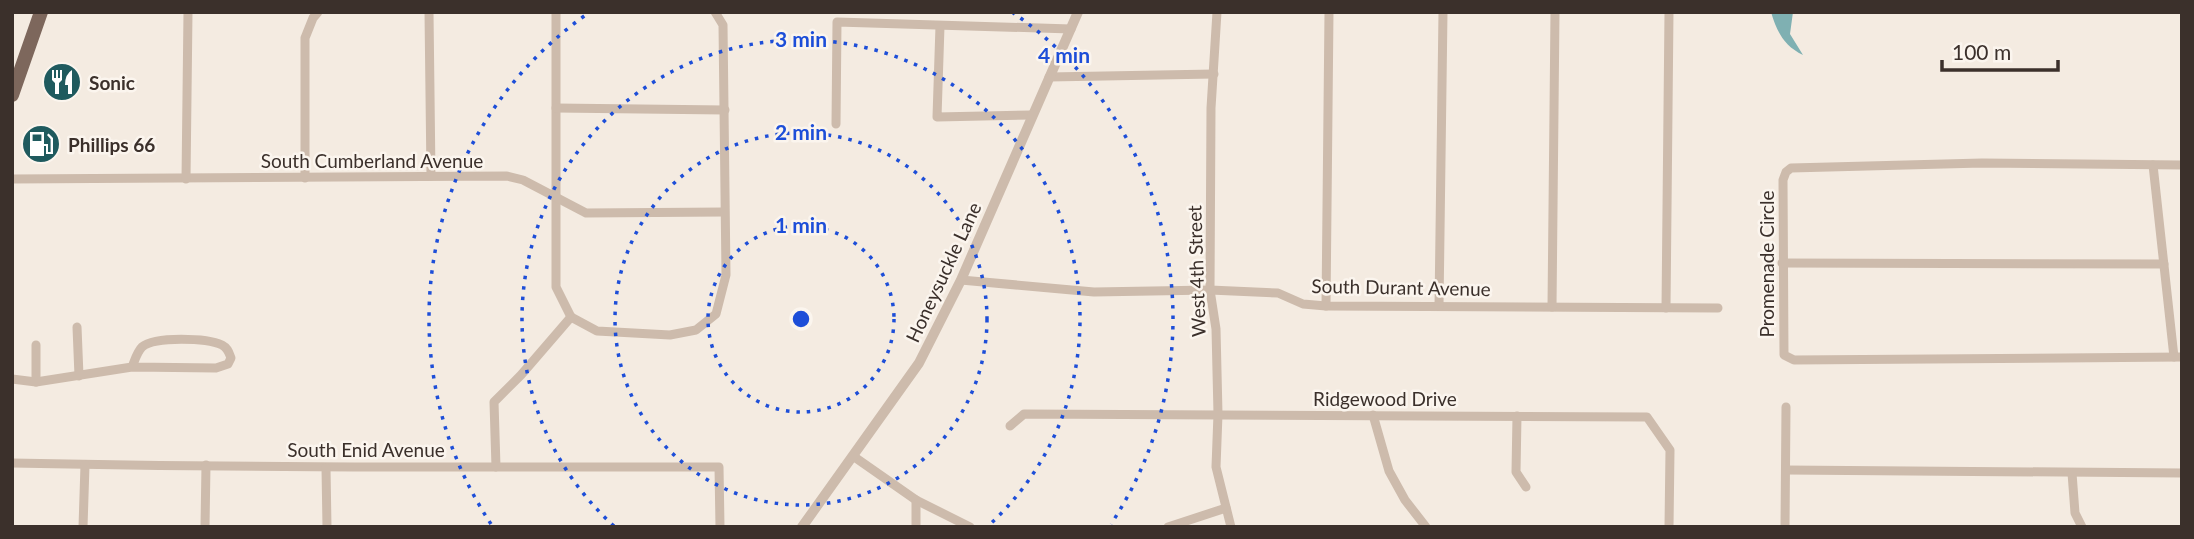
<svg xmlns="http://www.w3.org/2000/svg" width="2194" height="539" font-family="Lato,sans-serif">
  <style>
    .water { fill: #7fb0b2 }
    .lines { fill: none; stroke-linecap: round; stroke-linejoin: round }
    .minor { stroke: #cdbbac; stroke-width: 9 }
    .tertiary { stroke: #cdbbac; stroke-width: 10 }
    .primary { stroke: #7d675c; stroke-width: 14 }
    .ring { fill: none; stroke: #1d4ed8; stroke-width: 3.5; stroke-dasharray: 3.5 7 }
    .labels { text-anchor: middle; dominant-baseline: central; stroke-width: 5; stroke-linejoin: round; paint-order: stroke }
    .poi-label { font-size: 19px; font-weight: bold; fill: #3b302b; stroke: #fbf5ee; text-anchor: start }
    .street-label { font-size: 19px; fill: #3b302b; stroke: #fbf5ee }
    .centre { fill: #1d4ed8; stroke: #fbf5ee; stroke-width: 3.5 }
    .ring-label { font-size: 21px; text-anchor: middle; font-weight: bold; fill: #1d4ed8; stroke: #fbf5ee; stroke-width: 5; stroke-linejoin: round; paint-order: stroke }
  </style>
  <rect width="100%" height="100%" fill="#f4ebe1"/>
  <path class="water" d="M1771,12H1793L1790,34L1803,55C1784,46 1777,32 1771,12Z"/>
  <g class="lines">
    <g class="minor">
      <polyline points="429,12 431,176"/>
      <polyline points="556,12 556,287 571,317"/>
      <polyline points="1217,12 1211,108 1210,290 1216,329 1218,414 1216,467 1231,527"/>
      <polyline points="940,26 937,117 1032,115"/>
      <polyline points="1049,77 1214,74"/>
      <polyline points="556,108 725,110"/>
      <polyline points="836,124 837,22 1071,29"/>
      <polyline points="2153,165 2174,357"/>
      <polyline points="2182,165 1982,163 1791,168 1786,172 1783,180 1784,355 1794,360 2182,357"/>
      <polyline points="305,178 305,38 313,18 318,12"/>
      <polyline points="12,179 507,176 523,180 586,213 724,212"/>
      <polyline points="186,179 188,12"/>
      <polyline points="1782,263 2164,264"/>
      <polyline points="961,280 1094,292 1210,290 1278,293 1303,304 1326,306 1718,308"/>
      <polyline points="1326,306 1329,12"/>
      <polyline points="1439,306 1443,12"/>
      <polyline points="1552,307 1555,12"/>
      <polyline points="1666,308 1669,12"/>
      <polyline points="571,317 597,331 670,335 696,330 716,314 726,275 723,25 715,12"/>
      <polyline points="77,327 79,376"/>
      <path d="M12,379L36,382L132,367L216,368L228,364L231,358C229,353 228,348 222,345C207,338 155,336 142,347C137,352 135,360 132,367"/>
      <polyline points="36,382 36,345"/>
      <polyline points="1373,415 1389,471 1405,500 1426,527"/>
      <polyline points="1517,416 1516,472 1526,487"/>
      <polyline points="1010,426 1024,414 1647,417 1670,450 1669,527"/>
      <polyline points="853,456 916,500 970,527"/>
      <path d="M12,463C248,468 483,467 719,467L720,527"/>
      <polyline points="496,467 494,402 521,375 571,317"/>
      <polyline points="326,468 327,527"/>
      <polyline points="1786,470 2182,473"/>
      <polyline points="2072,473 2075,513 2082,527"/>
      <polyline points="83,527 85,465"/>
      <polyline points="205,527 206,465"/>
      <polyline points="916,527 916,500"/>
      <polyline points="1168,527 1226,508"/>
      <polyline points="1785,527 1786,407"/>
    </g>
    <polyline class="tertiary" points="802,527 919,363 961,280 1078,12"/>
    <polyline class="primary" points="12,95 41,12"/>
  </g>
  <g class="ring">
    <circle cx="801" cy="319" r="93"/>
    <circle cx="801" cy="319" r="186"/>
    <path d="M614 526A279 279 0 1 1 988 526"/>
    <path d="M491 524A372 372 0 0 1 590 12M1012 12A372 372 0 0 1 1111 524"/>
  </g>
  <defs>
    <symbol id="restaurant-disc" viewBox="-11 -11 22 22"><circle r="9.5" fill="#1f5a5e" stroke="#fbf5ee"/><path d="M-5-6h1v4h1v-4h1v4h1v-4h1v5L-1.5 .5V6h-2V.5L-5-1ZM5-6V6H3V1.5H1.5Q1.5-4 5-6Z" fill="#fff"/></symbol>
    <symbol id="fuel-disc" viewBox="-11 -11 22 22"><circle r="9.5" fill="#1f5a5e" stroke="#fbf5ee"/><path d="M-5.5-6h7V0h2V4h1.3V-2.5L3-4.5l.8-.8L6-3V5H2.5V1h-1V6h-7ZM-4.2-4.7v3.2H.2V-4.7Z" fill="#fff"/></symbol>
  </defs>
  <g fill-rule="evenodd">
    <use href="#restaurant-disc" x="40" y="60" width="44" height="44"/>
    <use href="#fuel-disc" x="19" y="122" width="44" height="44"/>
  </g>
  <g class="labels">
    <g class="poi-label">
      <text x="89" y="82">Sonic</text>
      <text x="68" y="144">Phillips 66</text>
    </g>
    <g class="street-label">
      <text x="372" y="160">South Cumberland Avenue</text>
      <text transform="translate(1766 264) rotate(-90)">Promenade Circle</text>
      <text transform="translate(1196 271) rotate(-92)">West 4th Street</text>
      <text transform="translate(943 272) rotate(-65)">Honeysuckle Lane</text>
      <text transform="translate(1401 287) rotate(1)">South Durant Avenue</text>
      <text x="1385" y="398">Ridgewood Drive</text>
      <text x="366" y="449">South Enid Avenue</text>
    </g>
  </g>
  <circle cx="801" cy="319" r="10" class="centre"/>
  <g class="ring-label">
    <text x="801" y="47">3 min</text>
    <text x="1064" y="63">4 min</text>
    <text x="801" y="140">2 min</text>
    <text x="801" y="233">1 min</text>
  </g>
  <rect width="2194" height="539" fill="none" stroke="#3b302b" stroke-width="28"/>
  <path d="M1942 60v10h116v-10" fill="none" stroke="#3b302b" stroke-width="3.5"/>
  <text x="1952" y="60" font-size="21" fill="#3b302b" stroke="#fbf5ee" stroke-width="5" paint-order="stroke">100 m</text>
</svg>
